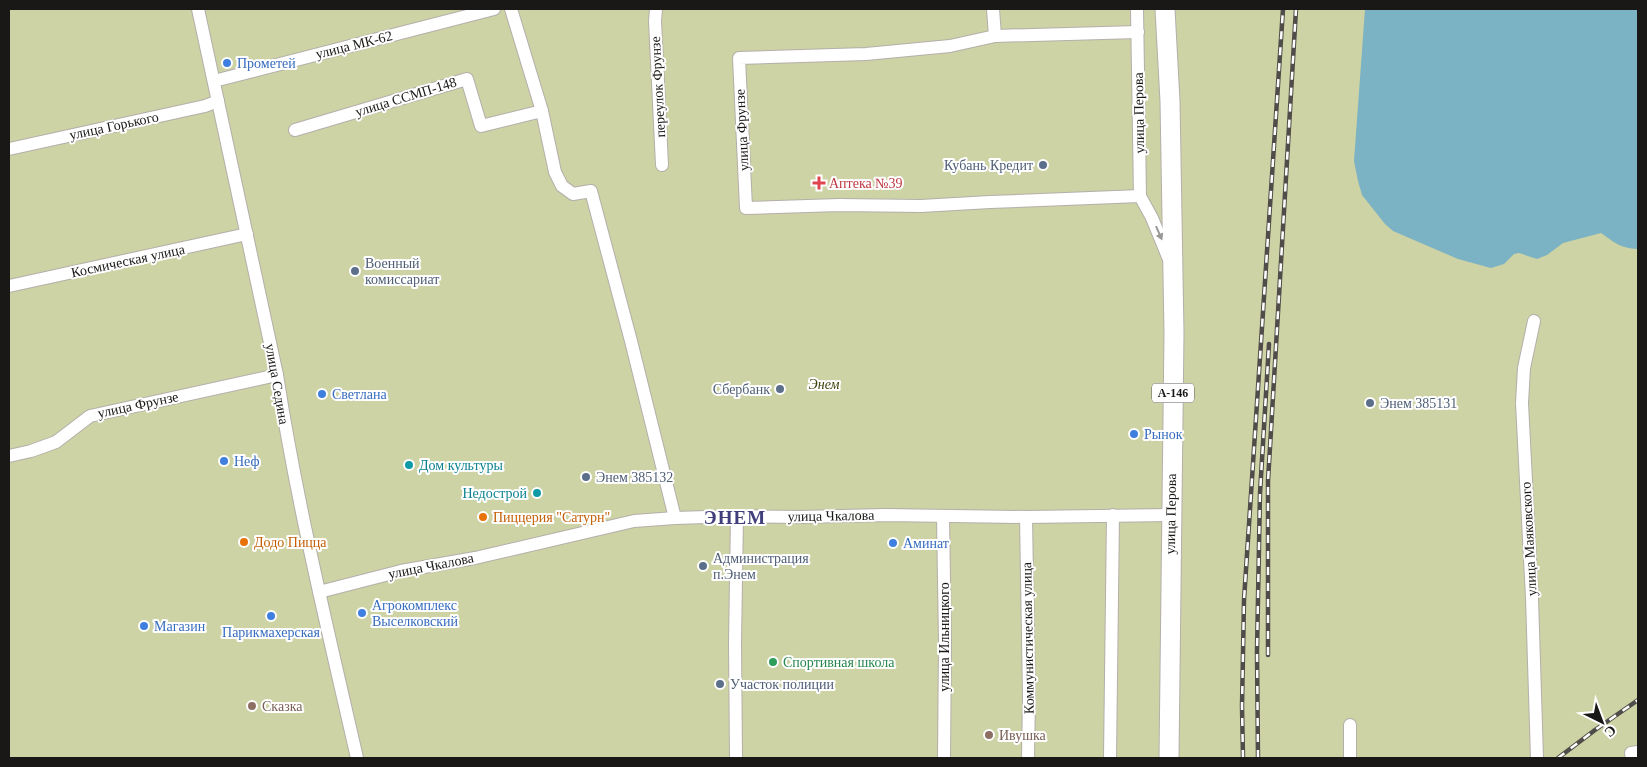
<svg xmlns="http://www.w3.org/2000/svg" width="1647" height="767" font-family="'Times New Roman',serif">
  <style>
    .green { fill: #cdd3a5 }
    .water { fill: #7bb2c4 }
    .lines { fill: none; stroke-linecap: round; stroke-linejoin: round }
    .minor-casing { stroke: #b4afaa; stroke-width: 14 }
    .highway-casing { stroke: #b4afaa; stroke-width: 21 }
    .minor { stroke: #fff; stroke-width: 12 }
    .highway { stroke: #fff; stroke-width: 19 }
    .rail-casing { stroke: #4f4c49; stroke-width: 4.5 }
    .rail { stroke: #fff; stroke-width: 2.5; stroke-dasharray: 8; stroke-linecap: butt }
    .oneway { fill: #989796 }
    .shop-dot { fill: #3f7fe0; stroke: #fff; stroke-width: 2 }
    .service-dot { fill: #5c6f8a; stroke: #fff; stroke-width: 2 }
    .health-dot { fill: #e0444e; stroke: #fff; stroke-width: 2 }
    .culture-dot { fill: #0f9aa8; stroke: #fff; stroke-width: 2 }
    .food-dot { fill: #e8710a; stroke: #fff; stroke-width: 2 }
    .leisure-dot { fill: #2e9e5b; stroke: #fff; stroke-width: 2 }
    .education-dot { fill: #8d6e63; stroke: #fff; stroke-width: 2 }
    .labels { text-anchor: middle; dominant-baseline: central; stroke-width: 4; stroke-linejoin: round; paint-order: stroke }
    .shield { fill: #fff; stroke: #5f5d5c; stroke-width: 1 }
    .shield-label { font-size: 12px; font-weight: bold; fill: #1a1816 }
    .street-label { font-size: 14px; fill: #1a1816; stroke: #fff }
    .shop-label { font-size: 14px; fill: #366cbe; stroke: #fff; text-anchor: start }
    .service-label { font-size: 14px; fill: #4e5e75; stroke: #fff; text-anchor: start }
    .health-label { font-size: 14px; fill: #be3a42; stroke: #fff; text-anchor: start }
    .park-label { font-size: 14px; font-style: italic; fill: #3d4109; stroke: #fff }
    .culture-label { font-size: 14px; fill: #0d838f; stroke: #fff; text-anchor: start }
    .food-label { font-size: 14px; fill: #c56008; stroke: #fff; text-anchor: start }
    .leisure-label { font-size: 14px; fill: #27864d; stroke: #fff; text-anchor: start }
    .education-label { font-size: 14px; fill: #785e54; stroke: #fff; text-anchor: start }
    .district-label { font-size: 19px; font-weight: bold; letter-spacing: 1px; fill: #403f7b; stroke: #fff }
  </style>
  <rect width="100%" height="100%" fill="#fffaf4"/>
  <rect class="green" x="9" y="9" width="1629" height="749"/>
  <path class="water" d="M1365,9H1638V249C1620,248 1615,243 1601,233L1563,243L1547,255L1537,259L1519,253L1514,254L1504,264L1491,268L1458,259L1393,231L1385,224L1362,195L1358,181L1354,161Z"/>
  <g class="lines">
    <defs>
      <g id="minor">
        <path d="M198,9L277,375C297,504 328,631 357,758"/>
        <polyline points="511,9 542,111 555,172 562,186 573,194 591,191 631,341 675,518"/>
        <polyline points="656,9 655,21 662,165"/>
        <polyline points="993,9 995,36"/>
        <polyline points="1137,9 1140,196 1152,218 1168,257"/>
        <polyline points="1138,32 995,36 950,46 866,54 739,58 746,208 839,205 921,206 990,202 1140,196"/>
        <polyline points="214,81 494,9"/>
        <polyline points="295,130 467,79 481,126 542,111"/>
        <polyline points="9,149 205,106 218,101"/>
        <polyline points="9,286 247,234"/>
        <polyline points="1534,321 1524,368 1522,403 1532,598 1537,758"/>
        <polyline points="9,456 31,451 56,442 90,416 277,375"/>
        <polyline points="943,516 945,643 944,758"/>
        <polyline points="1026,517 1029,697 1028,758"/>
        <polyline points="319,592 401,571 475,558 634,521 675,518 737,516 799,517 885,515 1026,517 1171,515"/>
        <polyline points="1350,725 1350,758"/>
        <polyline points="736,758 735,643 737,516"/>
        <polyline points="1110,758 1113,515"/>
        <polyline points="1632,758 1631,753 1638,752"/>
      </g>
      <polyline id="highway" points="1165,9 1170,101 1174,333 1169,758"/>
    </defs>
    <use href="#minor" class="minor-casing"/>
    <use href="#highway" class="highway-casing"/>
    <use href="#minor" class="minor"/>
    <use href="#highway" class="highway"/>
    <defs>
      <g id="rail">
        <polyline points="1268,655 1268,481 1296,9"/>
        <polyline points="1243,758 1242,706 1244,600 1283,9"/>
        <polyline points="1258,758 1257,651 1260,493 1269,344"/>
        <polyline points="1558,758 1595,730 1638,700"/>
      </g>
    </defs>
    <use href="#rail" class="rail-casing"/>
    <use href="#rail" class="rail"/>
  </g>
  <defs><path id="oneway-solid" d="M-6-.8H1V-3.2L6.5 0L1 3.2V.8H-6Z" transform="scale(1.25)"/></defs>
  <use class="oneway" href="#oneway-solid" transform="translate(1159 233) rotate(66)"/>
  <g class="shop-dot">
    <circle cx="227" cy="63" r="5"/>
    <circle cx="322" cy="394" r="5"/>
    <circle cx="1134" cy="434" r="5"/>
    <circle cx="224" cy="461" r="5"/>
    <circle cx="893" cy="543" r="5"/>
    <circle cx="362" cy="613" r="5"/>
    <circle cx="271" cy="616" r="5"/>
    <circle cx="144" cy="626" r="5"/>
  </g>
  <g class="service-dot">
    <circle cx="1043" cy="165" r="5"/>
    <circle cx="355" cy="271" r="5"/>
    <circle cx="780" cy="389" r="5"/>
    <circle cx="1370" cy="403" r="5"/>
    <circle cx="586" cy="477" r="5"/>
    <circle cx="703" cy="566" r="5"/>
    <circle cx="720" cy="684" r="5"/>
  </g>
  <path class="health-dot" d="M816.5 175.5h5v5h5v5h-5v5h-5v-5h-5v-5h5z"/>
  <g class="culture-dot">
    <circle cx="409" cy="465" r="5"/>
    <circle cx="537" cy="493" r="5"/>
  </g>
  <g class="food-dot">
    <circle cx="483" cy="517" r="5"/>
    <circle cx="244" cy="542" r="5"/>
  </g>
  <circle class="leisure-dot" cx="773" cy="662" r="5"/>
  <g class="education-dot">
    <circle cx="252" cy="706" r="5"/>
    <circle cx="989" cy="735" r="5"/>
  </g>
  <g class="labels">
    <rect class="shield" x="1152" y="383.5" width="42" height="19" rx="4"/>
    <g class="shield-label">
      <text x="1173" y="393">А-146</text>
    </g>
    <g class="street-label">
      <text transform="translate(354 45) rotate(-14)">улица МК-62</text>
      <text transform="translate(658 87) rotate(-93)">переулок Фрунзе</text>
      <text transform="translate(406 97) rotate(-17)">улица ССМП-148</text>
      <text transform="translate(1139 113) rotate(-91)">улица Перова</text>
      <text transform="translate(114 126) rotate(-12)">улица Горького</text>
      <text transform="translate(742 130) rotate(-93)">улица Фрунзе</text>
      <text transform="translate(128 261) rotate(-12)">Космическая улица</text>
      <text transform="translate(277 384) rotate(80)">улица Седина</text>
      <text transform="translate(138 405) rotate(-12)">улица Фрунзе</text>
      <text transform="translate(1171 514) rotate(-89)">улица Перова</text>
      <text transform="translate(831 516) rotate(-1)">улица Чкалова</text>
      <text transform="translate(1529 539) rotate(-93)">улица Маяковского</text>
      <text transform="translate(431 566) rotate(-11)">улица Чкалова</text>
      <text transform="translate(944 637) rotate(-90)">улица Ильницкого</text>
      <text transform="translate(1028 638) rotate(-91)">Коммунистическая улица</text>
    </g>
    <g class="shop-label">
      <text x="237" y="63">Прометей</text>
      <text x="332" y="394">Светлана</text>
      <text x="1144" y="434">Рынок</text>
      <text x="234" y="461">Неф</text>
      <text x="903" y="543">Аминат</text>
      <text x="372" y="605">Агрокомплекс<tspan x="372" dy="16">Выселковский</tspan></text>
      <text x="154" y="626">Магазин</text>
      <text x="271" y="632" text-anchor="middle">Парикмахерская</text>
    </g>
    <g class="service-label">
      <text x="1033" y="165" text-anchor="end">Кубань Кредит</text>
      <text x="365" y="263">Военный<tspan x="365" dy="16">комиссариат</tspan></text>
      <text x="770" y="389" text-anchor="end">Сбербанк</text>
      <text x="1380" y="403">Энем 385131</text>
      <text x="596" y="477">Энем 385132</text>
      <text x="713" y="558">Администрация<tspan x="713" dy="16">п.Энем</tspan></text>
      <text x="730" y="684">Участок полиции</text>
    </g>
    <g class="health-label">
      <text x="829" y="183">Аптека №39</text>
    </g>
    <g class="park-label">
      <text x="824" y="384">Энем</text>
    </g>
    <g class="culture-label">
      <text x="419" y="465">Дом культуры</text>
      <text x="527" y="493" text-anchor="end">Недострой</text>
    </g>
    <g class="food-label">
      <text x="493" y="517">Пиццерия "Сатурн"</text>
      <text x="254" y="542">Додо Пицца</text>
    </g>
    <g class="leisure-label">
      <text x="783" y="662">Спортивная школа</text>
    </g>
    <g class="education-label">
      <text x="262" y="706">Сказка</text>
      <text x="999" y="735">Ивушка</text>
    </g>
    <g class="district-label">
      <text x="735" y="517">ЭНЕМ</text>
    </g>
  </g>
  <rect width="1647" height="767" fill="none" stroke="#1a1816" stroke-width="20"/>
  <g transform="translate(1602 722) rotate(138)" stroke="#ffffff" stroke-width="4" paint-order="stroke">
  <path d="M0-4L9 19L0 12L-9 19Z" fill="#1a1816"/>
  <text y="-8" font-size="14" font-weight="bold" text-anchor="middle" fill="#1a1816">С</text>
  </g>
</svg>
